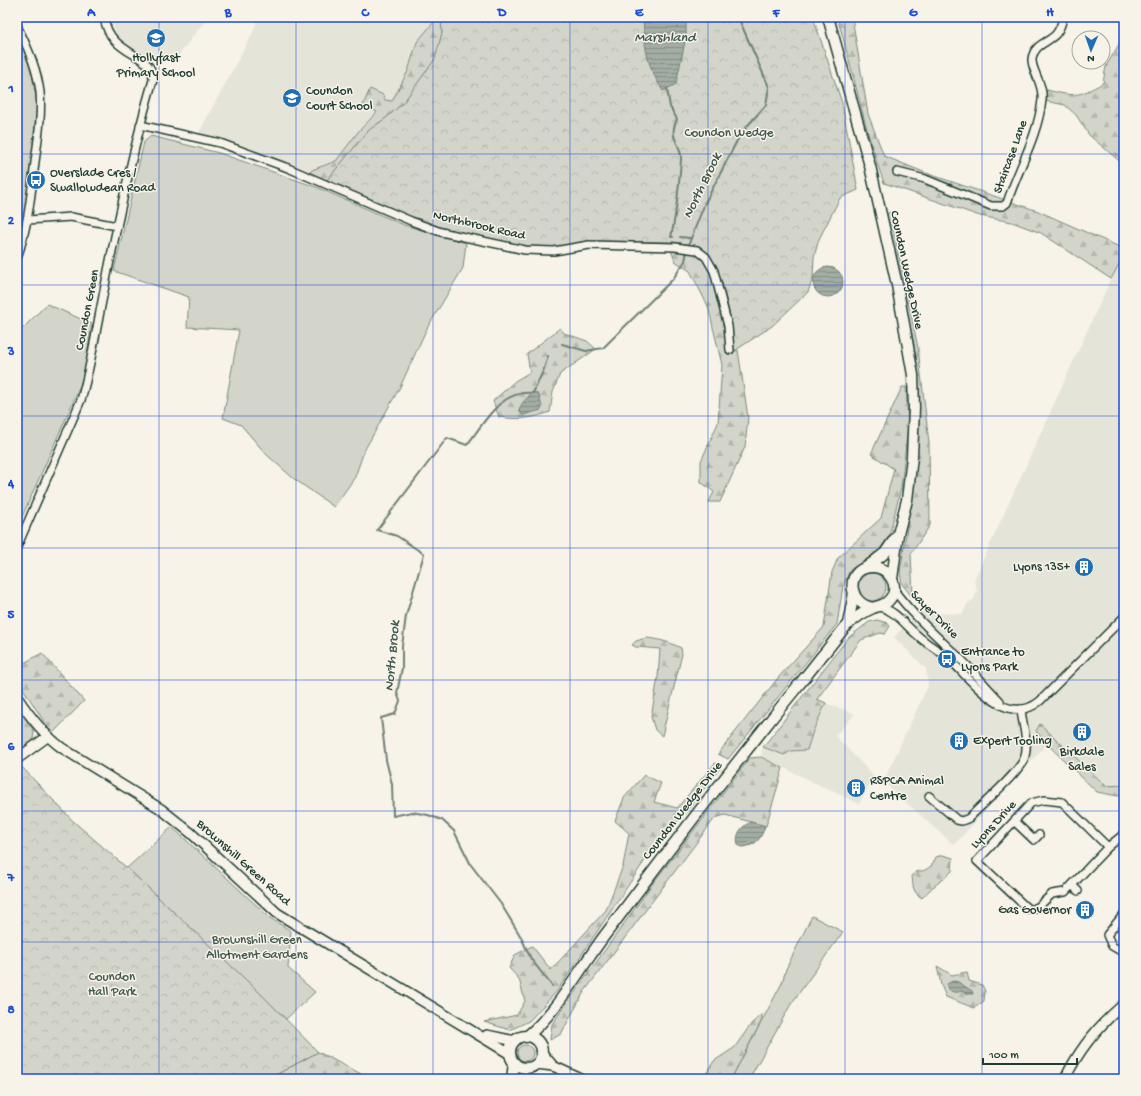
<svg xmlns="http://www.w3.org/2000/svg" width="1141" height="1096" font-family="'Gochi Hand',sans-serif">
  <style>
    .built { fill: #e5e4d9 }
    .green { fill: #d3d5ca; stroke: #79897f }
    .forest { fill: url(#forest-firs); stroke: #79897f }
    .park { fill: url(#park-crowns); stroke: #79897f }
    .water { fill: url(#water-rules); stroke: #6f8077 }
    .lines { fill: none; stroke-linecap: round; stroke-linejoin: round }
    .stream { stroke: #6f8077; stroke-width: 2 }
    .minor-casing { stroke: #1f3d34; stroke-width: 10 }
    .tertiary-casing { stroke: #1f3d34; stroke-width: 12 }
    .secondary-casing { stroke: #1f3d34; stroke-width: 13 }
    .minor { stroke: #f7f3e8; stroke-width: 7 }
    .tertiary { stroke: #f7f3e8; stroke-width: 9 }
    .secondary { stroke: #f7f3e8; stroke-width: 10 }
    .grid { fill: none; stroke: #1d4ed8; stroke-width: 1; stroke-opacity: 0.55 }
    .labels { text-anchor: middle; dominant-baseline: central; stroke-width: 3; stroke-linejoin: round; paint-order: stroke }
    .poi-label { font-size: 13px; fill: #1f3d34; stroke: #f7f3e8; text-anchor: start }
    .park-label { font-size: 13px; fill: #435b52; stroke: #f7f3e8 }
    .street-label { font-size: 13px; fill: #1f3d34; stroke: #f7f3e8 }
    .water-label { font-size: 14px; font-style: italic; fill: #405950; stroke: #f7f3e8 }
    .neatline { fill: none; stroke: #1d4ed8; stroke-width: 1.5 }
    .grid-label { font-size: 13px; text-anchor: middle; font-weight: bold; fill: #1d4ed8 }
  </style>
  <defs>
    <pattern id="forest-firs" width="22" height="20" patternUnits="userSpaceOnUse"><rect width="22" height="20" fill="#d3d5ca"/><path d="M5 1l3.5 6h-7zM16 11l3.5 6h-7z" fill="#b5b8ae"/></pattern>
    <pattern id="park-crowns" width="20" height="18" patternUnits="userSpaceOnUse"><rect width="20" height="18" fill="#d3d5ca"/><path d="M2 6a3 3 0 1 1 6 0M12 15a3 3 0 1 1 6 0" fill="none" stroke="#b5b8ae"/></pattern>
    <pattern id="water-rules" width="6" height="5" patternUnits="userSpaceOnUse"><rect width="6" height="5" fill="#a4ada3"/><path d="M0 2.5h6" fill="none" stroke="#858e86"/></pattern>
  </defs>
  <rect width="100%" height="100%" fill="#f7f3e8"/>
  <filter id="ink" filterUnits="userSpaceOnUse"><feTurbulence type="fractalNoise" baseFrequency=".025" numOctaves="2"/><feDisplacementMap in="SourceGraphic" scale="8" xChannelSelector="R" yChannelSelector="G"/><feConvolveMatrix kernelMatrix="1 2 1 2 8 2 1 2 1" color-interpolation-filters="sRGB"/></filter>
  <g filter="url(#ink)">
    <g class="built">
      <polygon points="110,17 208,17 178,56 169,61 159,62 124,43 116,34"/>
      <polygon points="258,17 437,17 437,18 417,42 408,71 392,101 385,100 336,161 312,170 308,176 196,138 252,34"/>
      <polygon points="1124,255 1124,795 1118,796 1097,792 1047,744 954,845 883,782 928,686 926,669 894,637 924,607 931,613 963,614 967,604 974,599 977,591 974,580 1118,263"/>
      <polygon points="826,703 855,714 835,736 874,776 859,804 761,757 763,747 784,755 791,751 807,750 813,731"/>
    </g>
    <g class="green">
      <polygon points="17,44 22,45 32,73 37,105 26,216 17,248"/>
      <polygon points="151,136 219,153 316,187 404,225 466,243 463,268 426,330 400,387 364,451 355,477 334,507 293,478 266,454 241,425 223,418 239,330 187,327 189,297 114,271 144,142"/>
      <polygon points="47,304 92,324 85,370 78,391 17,528 17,334"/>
      <circle cx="872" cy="587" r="14"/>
      <polygon points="172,827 270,918 291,931 288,968 315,992 286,1019 127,868"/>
      <polygon points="812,916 843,932 791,1004 749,1079 731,1079 782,983 786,969"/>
      <circle cx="525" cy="1053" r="8"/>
    </g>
    <g class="forest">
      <polygon points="438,17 441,17 442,33 436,59 403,103 386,118 369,131 327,180 309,173 312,170 336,161 358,132 377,112 363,105 370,89 383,95 385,100 392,101 408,71 417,42"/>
      <path d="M837,17H852L868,114L884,156L926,173L1038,211L1124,249V255L1111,279L1041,233L1012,222L980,216L884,183C864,129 854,72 837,17Z"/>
      <path d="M1124,36V165L1089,135L1076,115L1065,105L1046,101L1047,90C1075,97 1078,97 1103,83L1106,66Z"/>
      <polygon points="890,212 918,348 929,443 930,525 911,554 913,596 912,597 902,584 900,573 912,496 919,408 914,344 885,215"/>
      <path d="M668,242C676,243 691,242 699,246C725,257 732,327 733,352L738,350L748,417L745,447L720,502H709L714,492L701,482V461L718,423L722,365L708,306L690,271L675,261Z"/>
      <path d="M560,328L564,333L587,341L596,349L560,374L553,392L550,412C532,419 517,420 499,417L493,401L515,381L530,372L527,354Z"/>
      <polygon points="902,387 906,387 908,426 901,488 889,536 878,552 850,570 843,586 837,624 728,759 718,754 778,678 824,627 832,572 838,558 881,518 894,469 871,454"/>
      <polygon points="877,620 887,623 890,626 885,634 880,633 861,640 817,699 826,703 813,731 807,750 791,751 784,755 763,747 848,638 869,622"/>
      <path d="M646,638C659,639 669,642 681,648L682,654L662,736L655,730L651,717L658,677L660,649L636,647L632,645L636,641Z"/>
      <polygon points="42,653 84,701 52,734 17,679 17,667"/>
      <polygon points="17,705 34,731 33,740 17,754"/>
      <polygon points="1040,724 1106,786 1124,785 1124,795 1118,796 1097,792 1047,744 1036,731"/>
      <polygon points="761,757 783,768 766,826 725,815 715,818 584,992 561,1034 550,1040 552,1024 653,883 750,758"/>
      <polygon points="715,763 721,767 686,812 650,853 557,991 529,1021 510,1030 484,1022 517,1015 525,1001 519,979 509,968 515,955 532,946 551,970 606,910 623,866 629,833 615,821 624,798 644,775 661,783 654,802 677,808"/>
      <path d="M943,855L953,858L952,871C942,881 931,887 922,898C912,892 913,886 912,875L915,872C926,871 932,868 936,857Z"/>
      <polygon points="937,966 952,975 967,972 969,981 982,985 985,991 984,1001 974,1008 946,997 941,985"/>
      <polygon points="762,1014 762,1020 731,1079 707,1079 704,1077 714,1061 734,1048 752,1023"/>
      <polygon points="318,1052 371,1079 268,1079"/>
    </g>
    <g class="park">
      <polygon points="441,17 813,17 842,103 858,190 840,198 819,239 814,257 813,278 808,292 772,326 733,352 732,325 722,282 710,256 699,246 674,242 588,241 553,247 525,246 442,228 412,217 327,180 369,130 386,118 403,103 435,59 442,33"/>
      <polygon points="18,763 73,821 127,868 259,992 318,1052 268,1079 17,1079"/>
    </g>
    <g class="water">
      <path d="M643,17H686V37L676,84L663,91C646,64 645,49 643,17Z"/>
      <circle cx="828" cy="282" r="15"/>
      <path d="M534,392L539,395L542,407L541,410L523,415L519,411C521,403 527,397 534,392Z"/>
      <path d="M751,822L765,826C761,839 756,846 742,847L738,845C735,835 741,826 751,822Z"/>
      <path d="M953,981L958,982L972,991L973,994H967L962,991C955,993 952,993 947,987V984Z"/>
    </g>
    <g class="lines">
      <g class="stream">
        <path d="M667,89L670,107L677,119C667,141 682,141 681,160C679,186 677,211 671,237H673"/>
        <polyline points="680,237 690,238"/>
        <polyline points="688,246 705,203 741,133 766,105 769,87 738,17"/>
        <polyline points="562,344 586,351 603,348 673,279 685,261 687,251"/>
        <path d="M548,356L544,369L533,393C501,389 484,423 467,445L447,438L377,530L397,536L424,554L406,616L402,646V668L397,693L400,701L395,714L381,718L386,760L392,784L393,816L412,812L428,815L442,820L454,831L471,865L501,904L521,937L531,959L552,986"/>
      </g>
      <defs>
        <g id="minor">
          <path d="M17,26C28,47 37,68 40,92C42,115 38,139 35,162C31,195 28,227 17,258"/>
          <polyline points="140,125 220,143 288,168 411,221 441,232 525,250 554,251 589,245 675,247 697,250 706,257 714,271 728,326 730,350"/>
          <path d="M897,172L925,179L991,206H1003L1007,203C1018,169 1038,136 1042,100C1044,84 1031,70 1032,59C1034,44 1048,43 1056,34C1060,29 1062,23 1063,17"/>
          <polyline points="28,220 71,217 117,226"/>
          <path d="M17,547L81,400C91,366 96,331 103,296C117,224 132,151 153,80C154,51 110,58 104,17"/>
          <path d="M894,590C910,612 931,631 951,650C969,665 983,684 1000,701"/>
          <path d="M880,607C896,611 904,624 916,634C926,644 939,650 950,660C972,680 1006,729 1040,701L1124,617"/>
          <path d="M929,796L957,820L962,821L969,818C981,805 1022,771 1025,756C1029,742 1022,724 1021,709"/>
          <polyline points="1015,822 1034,840 1039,835"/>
          <polyline points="1072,885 1065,892 1052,894 1038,907 1033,909 1028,909 977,861 1031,803 1044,800 1062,802 1108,847 1124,834"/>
          <polyline points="1078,891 1072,885 1108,847"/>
          <polyline points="1124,914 1107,935 1112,946 1124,953"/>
        </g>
        <g id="tertiary">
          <path d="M17,697C30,717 43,734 62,748L161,809L191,833L277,913L510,1054"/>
          <polyline points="17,759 47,737"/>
          <polyline points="487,1035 515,1041"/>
          <polyline points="542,1053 553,1066"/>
          <polyline points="537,1064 553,1066 581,1079"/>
          <path d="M1065,1079C1079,1049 1099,1025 1124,1004"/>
        </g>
        <g id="secondary">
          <polyline points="828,17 870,166 897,285 913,375 914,408 912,457 907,500 898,534 892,579"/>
          <polyline points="867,567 885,553 896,537"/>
          <polyline points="848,624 854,593"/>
          <circle cx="526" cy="1052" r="16"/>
          <path d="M526,1037C557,1013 583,963 608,931C661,860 714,791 769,722C786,700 804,679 821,657C830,647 838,635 847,625C853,620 865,611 873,608C880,605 885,606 890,599C901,587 889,568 874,567C846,565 845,603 873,608"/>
          <polyline points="512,1079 514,1063"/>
        </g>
      </defs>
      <use href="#minor" class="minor-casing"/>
      <use href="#tertiary" class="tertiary-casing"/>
      <use href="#secondary" class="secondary-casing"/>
      <use href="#minor" class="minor"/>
      <use href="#tertiary" class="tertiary"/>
      <use href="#secondary" class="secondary"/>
    </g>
  </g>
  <path class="grid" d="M159,17V1079M296,17V1079M433,17V1079M570,17V1079M708,17V1079M845,17V1079M982,17V1079M17,154H1124M17,285H1124M17,416H1124M17,548H1124M17,680H1124M17,811H1124M17,942H1124"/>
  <defs>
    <symbol id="school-disc" viewBox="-11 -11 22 22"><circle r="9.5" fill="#1f6fb2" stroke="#f7f3e8"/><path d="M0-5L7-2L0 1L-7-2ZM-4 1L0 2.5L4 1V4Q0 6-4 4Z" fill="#fff"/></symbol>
    <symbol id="bus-disc" viewBox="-11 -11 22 22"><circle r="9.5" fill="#1f6fb2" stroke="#f7f3e8"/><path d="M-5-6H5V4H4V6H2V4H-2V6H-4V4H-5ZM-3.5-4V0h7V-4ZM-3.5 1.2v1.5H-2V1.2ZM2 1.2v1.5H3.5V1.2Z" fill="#fff"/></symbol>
    <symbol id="building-disc" viewBox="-11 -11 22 22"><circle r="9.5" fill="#1f6fb2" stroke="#f7f3e8"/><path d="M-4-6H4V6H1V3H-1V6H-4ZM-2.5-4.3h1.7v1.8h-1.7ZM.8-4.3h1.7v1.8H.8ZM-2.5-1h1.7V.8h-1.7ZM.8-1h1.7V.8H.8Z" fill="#fff"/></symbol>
  </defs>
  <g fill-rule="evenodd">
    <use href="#school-disc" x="145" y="27" width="22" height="22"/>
    <use href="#school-disc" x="281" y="87" width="22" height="22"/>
    <use href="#bus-disc" x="25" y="169" width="22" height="22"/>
    <use href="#building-disc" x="1073" y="556" width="22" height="22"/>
    <use href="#bus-disc" x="936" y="648" width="22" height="22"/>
    <use href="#building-disc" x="1071" y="721" width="22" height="22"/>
    <use href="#building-disc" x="948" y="730" width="22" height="22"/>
    <use href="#building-disc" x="845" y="777" width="22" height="22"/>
    <use href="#building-disc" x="1074" y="899" width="22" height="22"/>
  </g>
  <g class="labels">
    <g class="poi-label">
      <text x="156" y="58" text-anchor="middle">Hollyfast<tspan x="156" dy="15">Primary School</tspan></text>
      <text x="306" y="91">Coundon<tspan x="306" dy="15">Court School</tspan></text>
      <text x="50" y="173">Overslade Cres /<tspan x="50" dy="15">Swallowdean Road</tspan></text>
      <text x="1070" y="567" text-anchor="end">Lyons 135+</text>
      <text x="961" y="652">Entrance to<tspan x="961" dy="15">Lyons Park</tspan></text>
      <text x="973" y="741">Expert Tooling</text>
      <text x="1082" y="752" text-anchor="middle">Birkdale<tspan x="1082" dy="15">Sales</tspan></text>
      <text x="870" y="781">RSPCA Animal<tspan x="870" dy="15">Centre</tspan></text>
      <text x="1071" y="910" text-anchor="end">Gas Governor</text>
    </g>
    <g class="park-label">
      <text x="729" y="133">Coundon Wedge</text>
      <text x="257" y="940">Brownshill Green<tspan x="257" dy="15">Allotment Gardens</tspan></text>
      <text x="112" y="977">Coundon<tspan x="112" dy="15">Hall Park</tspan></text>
    </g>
    <g class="street-label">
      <text transform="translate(1011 157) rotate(-70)">Staircase Lane</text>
      <text transform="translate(479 226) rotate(13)">Northbrook Road</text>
      <text transform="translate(906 270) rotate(78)">Coundon Wedge Drive</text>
      <text transform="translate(88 310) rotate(-79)">Coundon Green</text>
      <text transform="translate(934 615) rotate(45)">Sayer Drive</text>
      <text transform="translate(683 811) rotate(-52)">Coundon Wedge Drive</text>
      <text transform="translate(994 825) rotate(-47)">Lyons Drive</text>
      <text transform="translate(243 863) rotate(42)">Brownshill Green Road</text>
    </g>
    <g class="water-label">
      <text x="665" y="38">Marshland</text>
      <text transform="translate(703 186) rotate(-64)">North Brook</text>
      <text transform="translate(393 656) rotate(-85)">North Brook</text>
    </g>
  </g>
  <rect width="1141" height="1096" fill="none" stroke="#f7f3e8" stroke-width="44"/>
  <g transform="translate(1091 50) rotate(182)"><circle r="19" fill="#f7f3e8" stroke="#a1aaa0"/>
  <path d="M0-3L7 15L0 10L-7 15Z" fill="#1f6fb2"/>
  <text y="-6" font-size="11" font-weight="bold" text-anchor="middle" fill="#1f3d34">N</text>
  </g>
  <path d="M983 1058v6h94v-6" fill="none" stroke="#1f3d34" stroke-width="2"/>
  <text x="989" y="1058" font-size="12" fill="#1f3d34" stroke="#f7f3e8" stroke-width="3" paint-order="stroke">100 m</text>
  <rect x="22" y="22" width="1097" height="1052" class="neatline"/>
  <g class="grid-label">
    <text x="91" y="16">A</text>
    <text x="228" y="16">B</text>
    <text x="365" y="16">C</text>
    <text x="502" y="16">D</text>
    <text x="639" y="16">E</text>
    <text x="776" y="16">F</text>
    <text x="913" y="16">G</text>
    <text x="1050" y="16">H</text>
    <text x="11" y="92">1</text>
    <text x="11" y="224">2</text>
    <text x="11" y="355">3</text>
    <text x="11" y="487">4</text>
    <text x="11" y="618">5</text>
    <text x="11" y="750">6</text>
    <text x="11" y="881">7</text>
    <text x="11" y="1013">8</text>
  </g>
</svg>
